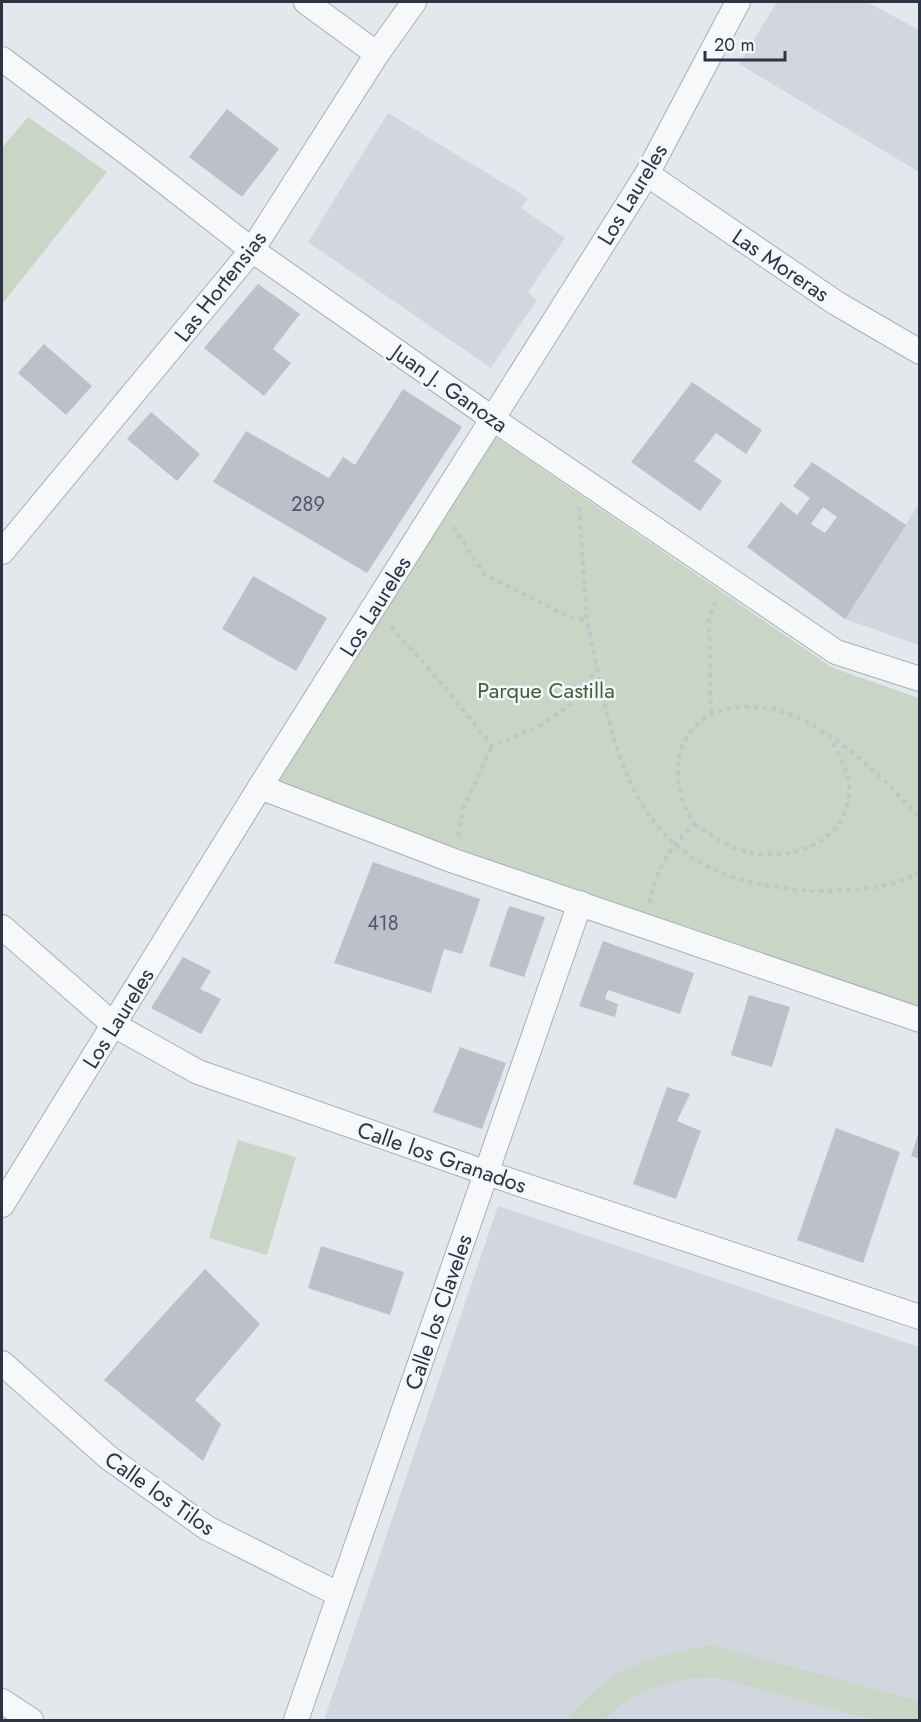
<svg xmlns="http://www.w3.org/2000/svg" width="921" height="1722" font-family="Jost,sans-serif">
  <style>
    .built { fill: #d2d6de }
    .green { fill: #c9d6c5 }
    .building { fill: #bbc0ca; fill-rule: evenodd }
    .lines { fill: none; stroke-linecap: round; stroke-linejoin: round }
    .street-casing { stroke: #a9aeb7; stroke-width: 26 }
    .path { stroke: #c2c5cb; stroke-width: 4; stroke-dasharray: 4.5 4.5; stroke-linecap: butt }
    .street { stroke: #f7f8fa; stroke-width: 24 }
    .labels { text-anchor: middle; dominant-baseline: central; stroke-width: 5; stroke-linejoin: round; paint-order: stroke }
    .number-label { font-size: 20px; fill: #4f5766 }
    .street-label { font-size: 22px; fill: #2b3445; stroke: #f4f6f9 }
    .park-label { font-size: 22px; fill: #3f6138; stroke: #f4f6f9 }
  </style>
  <rect width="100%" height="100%" fill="#e4e7ec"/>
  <g class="built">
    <polygon points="777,2 867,2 919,30 919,172 739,64"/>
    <polygon points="388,113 528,198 521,208 565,238 528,292 537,300 491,368 308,242"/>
    <polygon points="919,504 919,645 845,619"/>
    <polygon points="498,1206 919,1347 919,1720 324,1720"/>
  </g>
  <g class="green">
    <polygon points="28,117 107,172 2,304 2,148"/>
    <polygon points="494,436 833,668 919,698 919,1008 545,880 276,782"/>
    <polygon points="238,1140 296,1157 267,1255 209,1238"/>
    <path d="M711,1645L919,1701V1720H875L715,1677L683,1679L645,1691L616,1708L604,1720H568C609,1666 648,1658 711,1645Z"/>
  </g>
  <g class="building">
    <polygon points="227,109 279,149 242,197 189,157"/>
    <polygon points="258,284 300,314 273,349 291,363 264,396 204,348"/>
    <polygon points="44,344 92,386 66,415 18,373"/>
    <polygon points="692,382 762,430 746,454 716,433 694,461 722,481 700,511 631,462"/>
    <polygon points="403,389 462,427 367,573 213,482 246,431 329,478 343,457 355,465"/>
    <polygon points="151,412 200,454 177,481 127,439"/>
    <path d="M812,462L906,525L845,619L747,547L781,502L797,515L810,498L793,486ZM823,507L837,517L825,533L811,524Z"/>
    <polygon points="253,576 327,618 296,671 222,629"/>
    <polygon points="373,862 480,899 462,954 444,949 431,993 334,963"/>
    <polygon points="509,906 545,917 524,977 489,966"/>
    <polygon points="603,941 694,973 680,1014 608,990 605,999 618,1004 615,1017 579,1006"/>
    <polygon points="183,957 211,971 200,989 221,999 201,1034 151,1008"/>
    <polygon points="749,995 790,1007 772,1067 731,1055"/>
    <polygon points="460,1047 506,1063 482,1129 433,1112"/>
    <polygon points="667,1087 690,1094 677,1121 701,1131 676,1199 633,1184"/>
    <polygon points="836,1128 900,1152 863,1263 797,1240"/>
    <polygon points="919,1132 920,1132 920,1159 911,1156"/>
    <polygon points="321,1246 404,1272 390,1315 308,1288"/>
    <polygon points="205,1269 260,1324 195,1400 221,1424 203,1461 104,1380"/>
  </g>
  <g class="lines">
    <defs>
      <g id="street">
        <polyline points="306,2 377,54"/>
        <polyline points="2,59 134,158 252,250 493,419 836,652 920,679"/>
        <polyline points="647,174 836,303 920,352"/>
        <polyline points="2,552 252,250 377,54 414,2"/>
        <polyline points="260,787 454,861 920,1020"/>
        <polyline points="2,927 114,1025 198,1072 487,1173 920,1317"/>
        <polyline points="2,1205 260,787 647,174 738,2"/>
        <polyline points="2,1363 109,1458 207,1528 338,1594"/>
        <polyline points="2,1701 31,1720"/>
        <polyline points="296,1720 580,903"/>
      </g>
    </defs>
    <use href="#street" class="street-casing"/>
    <g class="path">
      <polyline points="579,507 587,620 597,669"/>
      <polyline points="453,527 485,575 569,617 587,620"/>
      <polyline points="391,627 438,679 492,746 538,727 573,703 597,669"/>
      <path d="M597,668C618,778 651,871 777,887C792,889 807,892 822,891C853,890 893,889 920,872"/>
      <polyline points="711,713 709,619 716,600"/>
      <path d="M694,824C706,831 718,840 730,846C775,866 844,851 849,794C851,774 839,755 830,738"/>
      <polyline points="458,836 464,807 492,746"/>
      <path d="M650,903C655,869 670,848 694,824C659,770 681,703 753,707C760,708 768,707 775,709C833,728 881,774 920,819"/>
    </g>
    <use href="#street" class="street"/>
  </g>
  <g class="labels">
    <g class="number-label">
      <text x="308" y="504">289</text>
      <text x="383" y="923">418</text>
    </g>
    <g class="street-label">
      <text transform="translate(632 194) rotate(-59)">Los Laureles</text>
      <text transform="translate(781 265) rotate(34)">Las Moreras</text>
      <text transform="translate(220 286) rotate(-52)">Las Hortensias</text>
      <text transform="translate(450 388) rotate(35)">Juan J. Ganoza</text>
      <text transform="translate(375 606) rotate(-58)">Los Laureles</text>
      <text transform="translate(118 1018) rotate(-58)">Los Laureles</text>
      <text transform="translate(442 1157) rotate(19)">Calle los Granados</text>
      <text transform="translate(438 1312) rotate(-71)">Calle los Claveles</text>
      <text transform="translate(160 1493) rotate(35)">Calle los Tilos</text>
    </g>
    <g class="park-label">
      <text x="546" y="690">Parque Castilla</text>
    </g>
  </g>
  <rect width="921" height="1722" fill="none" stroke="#2b3445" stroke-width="6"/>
  <path d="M705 51v9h80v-9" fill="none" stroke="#2b3445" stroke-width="3"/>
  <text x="714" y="51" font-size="18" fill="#2b3445" stroke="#f4f6f9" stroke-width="4.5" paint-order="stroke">20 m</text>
</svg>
